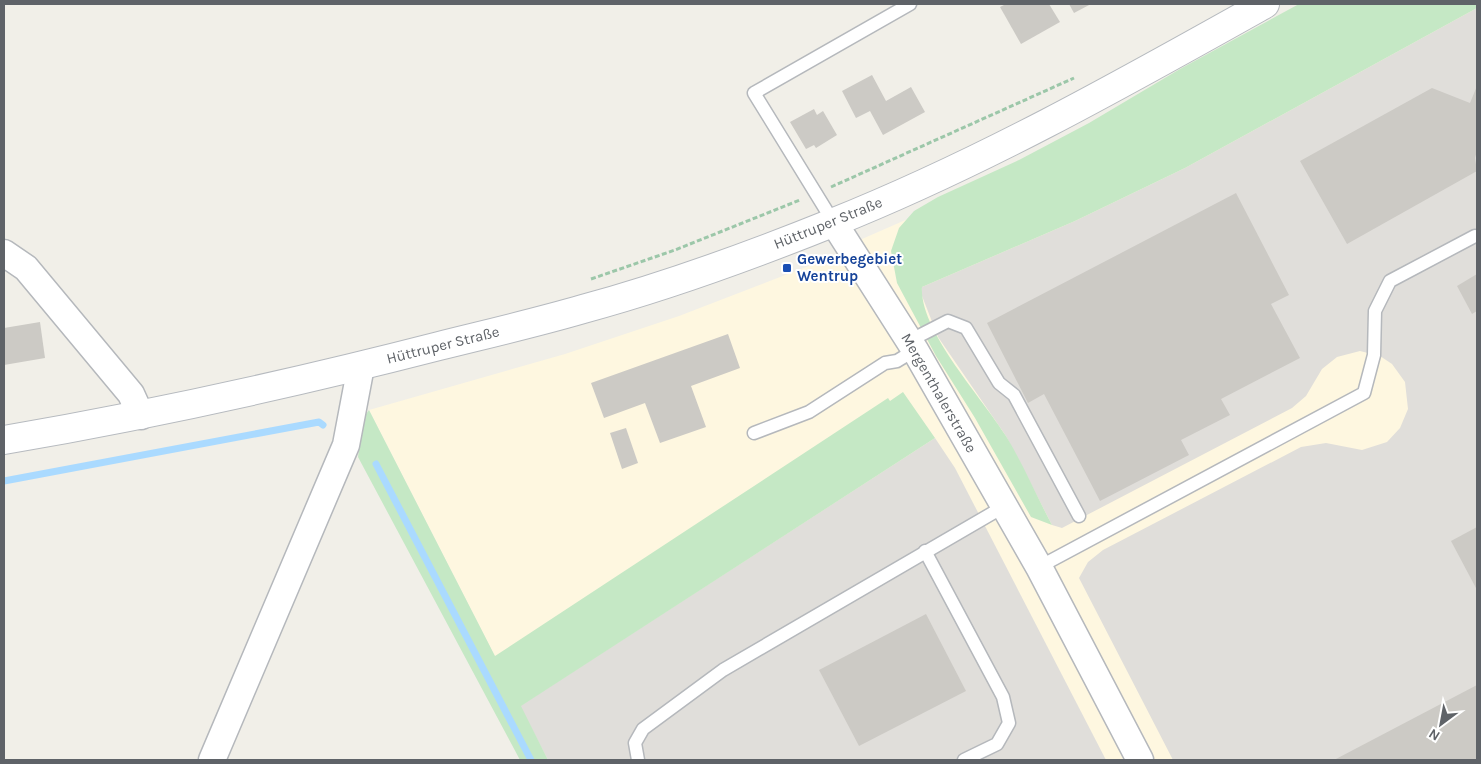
<svg xmlns="http://www.w3.org/2000/svg" width="1481" height="764" font-family="Karla,sans-serif">
  <style>
    .commercial { fill: #fef7e0 }
    .industrial { fill: #e0deda }
    .green { fill: #c5e8c5 }
    .lines { fill: none; stroke-linecap: round; stroke-linejoin: round }
    .stream { stroke: #aadaff; stroke-width: 7 }
    .building { fill: #cccac5 }
    .lane-casing { stroke: #b5b8bc; stroke-width: 15 }
    .street-casing { stroke: #b5b8bc; stroke-width: 29 }
    .secondary-casing { stroke: #b6babf; stroke-width: 30 }
    .path { stroke: #9cc7a9; stroke-width: 3; stroke-dasharray: 5 2.5; stroke-linecap: butt }
    .lane { stroke: #fff; stroke-width: 12 }
    .street { stroke: #fff; stroke-width: 26 }
    .secondary { stroke: #fff; stroke-width: 28 }
    .transit-dot { fill: #1a4fb4; stroke: #fff; stroke-width: 2 }
    .labels { text-anchor: middle; dominant-baseline: central; stroke-width: 4; stroke-linejoin: round; paint-order: stroke }
    .street-label { font-size: 15px; fill: #5f6368; stroke: #fff }
    .transit-label { font-size: 15px; font-weight: bold; fill: #164399; stroke: #fff; text-anchor: start }
  </style>
  <rect width="100%" height="100%" fill="#f1efe8"/>
  <polygon class="commercial" points="1477,4 1477,760 548,760 369,410 565,354 679,316 832,257 862,239 1047,158"/>
  <g class="industrial">
    <polygon points="1477,8 1477,760 1173,760 1079,578 1088,562 1103,550 1301,447 1326,443 1362,450 1387,442 1400,428 1408,409 1405,382 1392,364 1380,356 1360,351 1337,357 1322,369 1306,396 1292,408 1062,528 1052,525 1006,436 938,337 922,296 922,287 1075,221 1185,168"/>
    <polygon points="935,438 955,468 1106,760 548,760 520,706"/>
  </g>
  <g class="green">
    <path d="M1299,4H1477V8L1185,168L1075,221L922,287C919,330 983,399 1006,436C1023,464 1036,495 1052,525L1031,517L975,418L936,356L897,283L891,251L899,228L914,211L938,197L1019,160L1089,123L1180,69Z"/>
    <polygon points="903,392 935,438 521,706 548,760 520,760 358,457 363,418 369,410 495,656 888,398 890,401"/>
  </g>
  <g class="lines">
    <g class="stream">
      <polyline points="376,464 531,760"/>
      <polyline points="4,481 319,422 323,425"/>
    </g>
  </g>
  <g class="building">
    <polygon points="1006,4 1049,4 1060,22 1021,44 1000,7"/>
    <polygon points="1069,4 1091,4 1074,13"/>
    <polygon points="872,75 886,101 911,87 925,112 883,135 870,111 856,118 842,91"/>
    <polygon points="1477,86 1477,151 1475,158 1477,171 1347,244 1300,161 1432,88 1470,103"/>
    <polygon points="814,109 817,115 823,111 837,135 816,148 814,145 806,149 790,122"/>
    <polygon points="1236,193 1289,295 1271,304 1300,358 1221,399 1230,415 1181,440 1189,455 1100,501 1044,394 1028,403 987,323"/>
    <polygon points="1477,274 1477,311 1472,314 1457,286"/>
    <polygon points="40,322 45,358 4,365 4,328"/>
    <polygon points="728,334 740,368 691,386 706,427 660,443 645,403 604,418 591,383"/>
    <polygon points="626,428 638,463 622,469 610,433"/>
    <polygon points="1477,527 1477,590 1451,541"/>
    <polygon points="926,614 966,691 859,746 819,670"/>
    <polygon points="1477,685 1477,760 1334,760"/>
  </g>
  <g class="lines">
    <defs>
      <g id="lane">
        <polyline points="834,223 754,93 910,4"/>
        <polyline points="909,341 948,321 966,328 999,383 1014,395 1079,516"/>
        <polyline points="754,433 809,412 885,363 897,361 915,350"/>
        <polyline points="925,551 1003,697 1009,723 997,744 964,760"/>
        <polyline points="1039,567 1364,393 1374,355 1375,311 1390,281 1475,236"/>
        <polyline points="638,760 635,743 643,729 723,670 1003,507"/>
      </g>
      <g id="street">
        <polyline points="834,223 915,350 1039,567 1140,760"/>
        <polyline points="4,253 26,268 131,394 141,416"/>
        <polyline points="212,760 346,445 361,366"/>
      </g>
      <path id="secondary" d="M4,440C150,415 295,383 439,346C487,334 535,323 583,309C668,286 750,256 832,223C982,163 1124,83 1265,4"/>
    </defs>
    <use href="#lane" class="lane-casing"/>
    <use href="#street" class="street-casing"/>
    <use href="#secondary" class="secondary-casing"/>
    <g class="path">
      <polyline points="831,187 1074,78"/>
      <polyline points="591,279 675,250 800,200"/>
    </g>
    <use href="#lane" class="lane"/>
    <use href="#street" class="street"/>
    <use href="#secondary" class="secondary"/>
  </g>
  <rect class="transit-dot" x="782" y="263" width="10" height="10" rx="2.5"/>
  <g class="labels">
    <g class="street-label">
      <text transform="translate(828 223) rotate(-22)">Hüttruper Straße</text>
      <text transform="translate(443 345) rotate(-14)">Hüttruper Straße</text>
      <text transform="translate(939 393) rotate(60)">Mergenthalerstraße</text>
    </g>
    <g class="transit-label">
      <text x="797" y="259">Gewerbegebiet<tspan x="797" dy="17">Wentrup</tspan></text>
    </g>
  </g>
  <rect width="1481" height="764" fill="none" stroke="#5f6368" stroke-width="10"/>
  <g transform="translate(1441 724) rotate(212)" stroke="#ffffff" stroke-width="4" paint-order="stroke">
  <path d="M0-4L9 19L0 12L-9 19Z" fill="#5f6368"/>
  <text y="-8" font-size="14" font-weight="bold" text-anchor="middle" fill="#5f6368">N</text>
  </g>
</svg>
